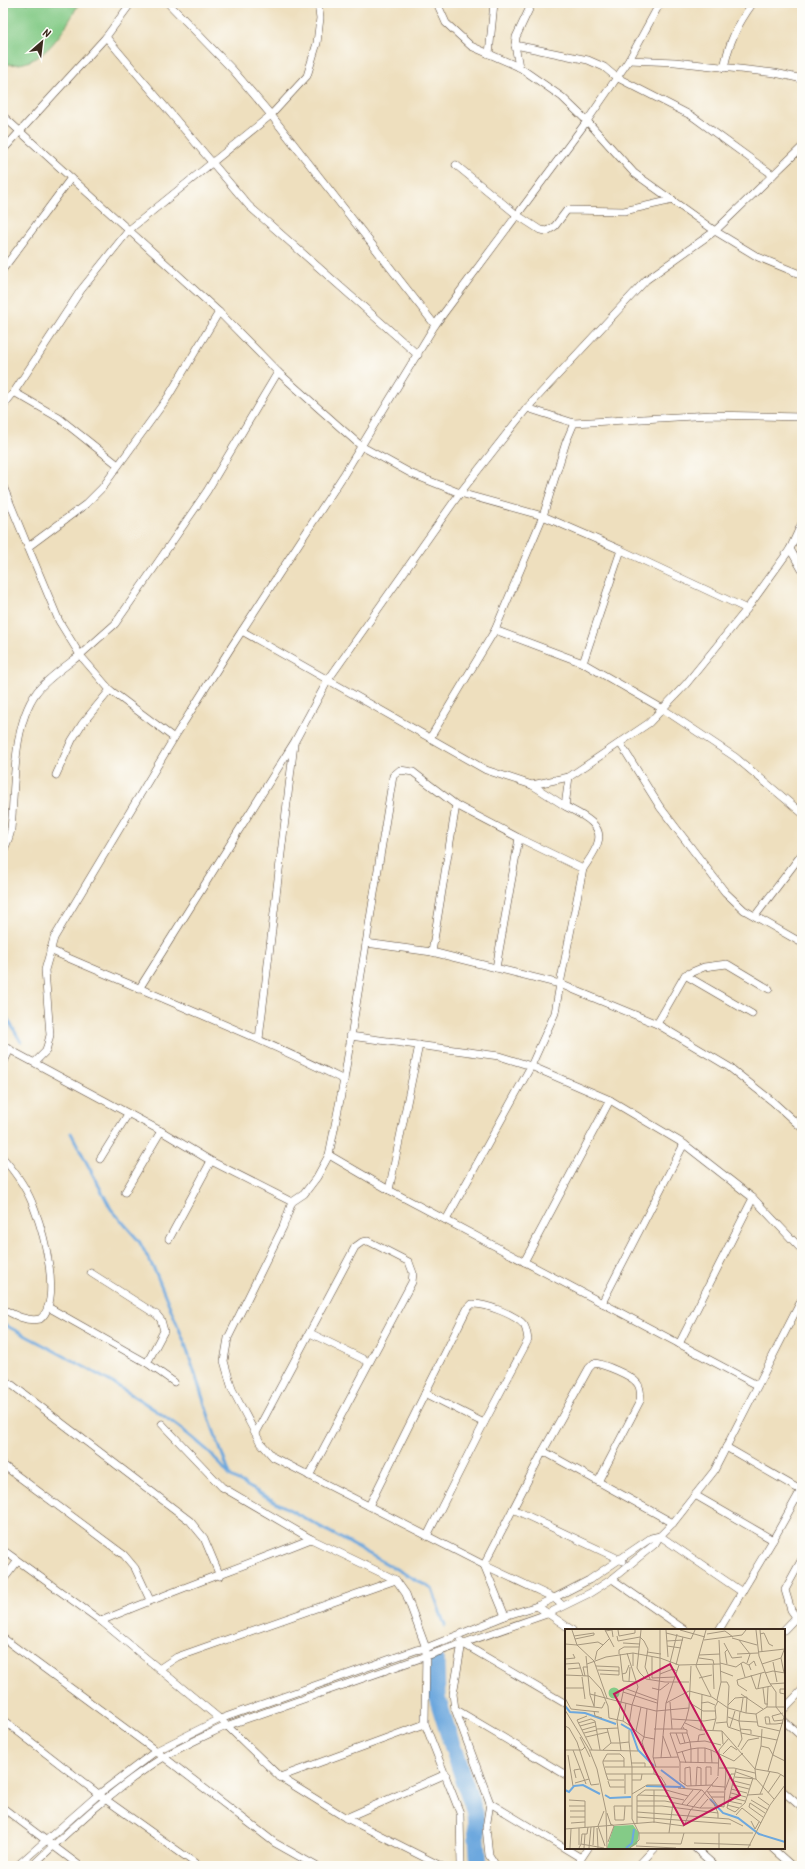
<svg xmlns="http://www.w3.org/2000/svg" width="805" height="1869" font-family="Kalam,sans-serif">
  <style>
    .green { fill: #84cb87; stroke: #607a52 }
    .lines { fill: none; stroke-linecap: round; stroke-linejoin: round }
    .stream { stroke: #6da8de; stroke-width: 3 }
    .river { stroke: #6da8de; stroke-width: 17 }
    .street-casing { stroke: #564536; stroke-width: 8 }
    .street { stroke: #fff; stroke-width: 7 }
    .inset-river { fill: none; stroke: #6da8de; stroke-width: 2 }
    .inset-road { fill: none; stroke: #a6977e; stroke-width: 1 }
    .view { fill: #c2185b; fill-opacity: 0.15; stroke: #c2185b; stroke-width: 2 }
    .inset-edge { fill: none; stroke: #3b2a1e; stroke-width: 2 }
  </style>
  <rect width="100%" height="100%" fill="#fdfcf7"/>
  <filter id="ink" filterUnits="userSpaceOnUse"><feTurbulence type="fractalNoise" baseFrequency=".025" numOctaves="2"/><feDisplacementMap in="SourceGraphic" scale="8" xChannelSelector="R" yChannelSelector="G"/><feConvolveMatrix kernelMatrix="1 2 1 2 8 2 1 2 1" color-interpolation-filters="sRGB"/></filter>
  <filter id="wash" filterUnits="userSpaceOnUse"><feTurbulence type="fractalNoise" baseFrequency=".012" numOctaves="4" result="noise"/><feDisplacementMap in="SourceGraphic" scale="16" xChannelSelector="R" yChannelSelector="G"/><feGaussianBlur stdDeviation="0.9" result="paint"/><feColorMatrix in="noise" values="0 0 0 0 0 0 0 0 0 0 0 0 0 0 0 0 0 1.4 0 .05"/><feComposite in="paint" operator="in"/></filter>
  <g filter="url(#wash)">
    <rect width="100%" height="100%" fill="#eedfbe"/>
    <path class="green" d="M3,3H79C67,26 48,60 19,64C14,65 8,64 3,64Z"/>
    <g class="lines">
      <g class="stream">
        <polyline points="3,1011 21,1042"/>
        <polyline points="71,1133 111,1209 139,1241 156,1273 184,1341 213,1429 230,1475"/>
        <path d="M3,1324C74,1361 147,1397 207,1450C216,1458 223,1468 231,1477L432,1589L445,1626"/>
      </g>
      <polyline class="river" points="436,1662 437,1697 451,1742 475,1813 479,1866"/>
    </g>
  </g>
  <g filter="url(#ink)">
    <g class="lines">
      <defs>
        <g id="street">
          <polyline points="168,3 233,70 271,115 435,325"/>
          <polyline points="437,3 446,23 471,46 519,67 562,97 587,121 634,173 715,231 758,257 802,275"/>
          <polyline points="106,37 249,206 418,355"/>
          <polyline points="515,45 588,60 604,67 616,77 692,116 773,175"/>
          <polyline points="489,54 494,3"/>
          <polyline points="629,60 675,62 775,73 798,78 802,80"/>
          <polyline points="519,67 515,45 516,37 532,3"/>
          <path d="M724,68C729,42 737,25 753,3"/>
          <polyline points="3,116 219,312 278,372 361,446 412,474 460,493 543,516 621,550 747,609"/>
          <polyline points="3,150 106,37 131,3"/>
          <polyline points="456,165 517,215 540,230 547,231 555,226 567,210 624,211 673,200"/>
          <polyline points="3,269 71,178"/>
          <polyline points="14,392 59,418 118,465"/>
          <polyline points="3,406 14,392 81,290 129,230 271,115 307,76 317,43 320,18 318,3"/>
          <polyline points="527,408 574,423 711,415 802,417"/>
          <polyline points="3,486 28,547"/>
          <polyline points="790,549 802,570"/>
          <polyline points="495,630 583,663 663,709 735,757 802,813"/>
          <polyline points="242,631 486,770 532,785 565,806 569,777"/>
          <polyline points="583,663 621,550"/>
          <polyline points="174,738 110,690 80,655 115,624 145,581 207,491 278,372"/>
          <polyline points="430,738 495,630 543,516 566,442 574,423"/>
          <polyline points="620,743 660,807 725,892 744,910 802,943"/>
          <polyline points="56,775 72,740 82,724 110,690"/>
          <polyline points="532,785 569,777 649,723 686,684 747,609 790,549 802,523"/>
          <polyline points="456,805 432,952 560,984 555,1013 531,1066 610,1100 524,1262"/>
          <polyline points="519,838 456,805 413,772 400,770 393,776 344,1080 329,1155 317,1177 304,1194 292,1202 283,1227 228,1338 224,1361 232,1389 260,1442 273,1457 484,1565 554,1598 562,1605"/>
          <path d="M3,852C6,845 10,837 11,829C15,789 12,726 36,693C44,681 67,665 80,655L59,621L28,547L86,504L102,488L168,397L219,312"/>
          <polyline points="583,869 560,984 657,1024 729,1067 772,1101 802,1128"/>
          <polyline points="755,916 802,854"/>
          <polyline points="366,943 432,952"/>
          <path d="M50,950C148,993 248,1032 344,1080"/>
          <path d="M496,968L519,838L583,869C588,861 596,851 598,842C604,823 577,813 565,806"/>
          <polyline points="685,975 752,1014"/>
          <polyline points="139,989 295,741 328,680 460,493 527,408 646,280 715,231 802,147"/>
          <polyline points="657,1024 685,975 704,967 727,964 769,989"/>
          <polyline points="350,1036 499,1056 531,1066 446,1220"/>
          <polyline points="259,1039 294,744"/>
          <polyline points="3,1046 161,1131 211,1161 292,1202"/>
          <polyline points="35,1062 46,1051 50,1035 45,970 54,938 174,738 230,649 343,476 435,325 587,121 629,60 660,3"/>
          <polyline points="3,1064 10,1049"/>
          <polyline points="329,1155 389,1190 757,1385"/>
          <path d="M3,1158C15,1172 28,1190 34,1208C43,1231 63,1301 40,1319C27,1322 14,1315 3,1309"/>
          <polyline points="100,1159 128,1114"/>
          <polyline points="389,1190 419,1045"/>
          <polyline points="125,1192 161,1131"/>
          <polyline points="753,1198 802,1250"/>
          <polyline points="169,1239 211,1161"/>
          <polyline points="91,1273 157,1315 161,1320 164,1331 147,1363"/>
          <polyline points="602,1303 684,1144 610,1100"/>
          <polyline points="48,1307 147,1363 174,1382"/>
          <polyline points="310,1333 369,1362"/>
          <polyline points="679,1344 753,1198 684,1144"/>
          <polyline points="3,1378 190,1521 204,1538 220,1576"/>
          <polyline points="425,1393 484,1423"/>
          <polyline points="162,1424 222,1487 311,1539 396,1580 406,1594 426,1648 425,1724 460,1813 461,1866"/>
          <polyline points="256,1433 355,1247 362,1242 368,1241 409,1262 413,1273 412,1282 309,1476"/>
          <polyline points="726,1447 802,1491"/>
          <polyline points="543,1451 673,1523"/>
          <polyline points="3,1465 124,1555 135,1568 150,1600"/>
          <polyline points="695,1495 773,1540"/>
          <path d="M369,1506L467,1309L472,1304C485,1303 516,1315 524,1325C527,1330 527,1335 528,1340L484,1423L427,1536"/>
          <polyline points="513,1509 623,1561"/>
          <polyline points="3,1550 101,1621 220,1719 280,1777 346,1818 441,1866"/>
          <path d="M484,1565L543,1451L589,1368L594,1363C603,1364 631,1375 637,1383C641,1388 641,1394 640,1401L599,1480"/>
          <polyline points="484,1565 505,1616"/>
          <polyline points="612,1579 685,1630"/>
          <polyline points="3,1580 17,1562"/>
          <polyline points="537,1606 572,1630"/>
          <polyline points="796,1617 791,1610 785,1590 802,1559"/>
          <path d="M101,1621C170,1592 241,1567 311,1539"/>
          <polyline points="719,1630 773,1540 801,1490"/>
          <polyline points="784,1630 802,1611"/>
          <polyline points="3,1638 156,1751 275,1843 316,1866"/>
          <polyline points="461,1641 462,1643 453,1694 455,1709 490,1803 486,1828 489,1855 496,1866"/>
          <polyline points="462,1643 566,1704"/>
          <polyline points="159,1669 177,1657 396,1580"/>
          <polyline points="455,1709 566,1775"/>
          <polyline points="784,1709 802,1690"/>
          <polyline points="3,1720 105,1799 199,1866"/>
          <polyline points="784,1721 802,1737"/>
          <polyline points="280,1777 425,1724"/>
          <polyline points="784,1792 802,1808"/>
          <polyline points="490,1803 581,1858"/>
          <polyline points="3,1808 80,1866"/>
          <polyline points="346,1818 446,1774"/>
          <polyline points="695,1848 715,1866"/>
          <polyline points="772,1848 792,1866"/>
          <polyline points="17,1866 99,1794 156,1751 220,1719 416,1650 426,1648 505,1616 537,1606 554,1598 589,1580 651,1538 660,1536 742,1592"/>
          <path d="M32,1866C73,1827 115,1787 164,1757C184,1745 205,1736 226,1726L547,1614L590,1593L612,1579L655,1544L660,1536L673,1523L714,1471L802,1299"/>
          <polyline points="576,1866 588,1848"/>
          <polyline points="638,1866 655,1848"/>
        </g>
      </defs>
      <use href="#street" class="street-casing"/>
      <use href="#street" class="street"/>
    </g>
  </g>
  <g transform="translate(565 1629)">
    <rect width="220" height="220" fill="#eedfbe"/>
    <path d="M43.5 64a5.5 5.5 0 1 1 11 0a5.5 5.5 0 1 1-11 0ZM68,196L74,204L72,215L65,219H42L49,197Z" fill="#84cb87"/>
    <path class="inset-river" d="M0,77L5,83L20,84L51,95M56,95L66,101L73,121L89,137M96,141L120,159M81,157L116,158M0,161L4,163L9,157L18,156L35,165M40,166L45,169L66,168M145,170L158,184L173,189L194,205L220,213M61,219L67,214L69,200"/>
    <path class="inset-road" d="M7,1L12,16M40,1L49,18M53,1L54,7L70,4V1M76,1L72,39L75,44L81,50L100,53H124M101,1L103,28M115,1L140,8M141,1L131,37L146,67M191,1L194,27L204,53L211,63V78L220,89M195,1L197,23M40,2L47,1L48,8M101,4L126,10L130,1M142,5L160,2L168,8M195,5L199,4L204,15L208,17M9,7L29,4V6L10,10M52,7L53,12L75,8L79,12L83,20L80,38L85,50M167,9L192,16M139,11L177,6L181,1M174,11L185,25L182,34M102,12L118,11M58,14L75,15M159,14L167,29L177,28M0,15L12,16L29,32L42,69M12,16L33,13L38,16M102,17L116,19M82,23L96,25M193,23L220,20M62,24L73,58L67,76L64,96L71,102M54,25V21L59,18H74M55,25L58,52L71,53M172,25L193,24M134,26L155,25M21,27L25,66L29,77M134,29L148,31L149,36M0,30L10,29L8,25M30,31L32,22L44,10M208,33L212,53M105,34L112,5M155,34L171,38L178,33L184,36M176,34L180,48M0,35L14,34L18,47M22,35L41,28L68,24L95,29L114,36L155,35M162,35L160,23L163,20M197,35L216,29M111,36L118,8M148,36L149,60M31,37L54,38V46L35,45M68,37V24M3,40L15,39M33,41L54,42M186,41L184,36L189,32L191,37M155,42L168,47M200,44L208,42L220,44M219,44L216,29L219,21M57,45L61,44L64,36M95,45L108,40L112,42M0,46L24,47M186,46L191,60L206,57M20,47L18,38H23M24,47L36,60L43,77L44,89L58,92M17,48L20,70M87,49L110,48M87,49V28M134,49L147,46M64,52L65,38M205,55L220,54M0,59H19M87,59L95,61L104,54M193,59L196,44M198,59L200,75H203M220,60H215V64L220,65M182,62L173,56L172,51L200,43M58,63L92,74M25,65L91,82L124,79M176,65L198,80M0,69L6,80L34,83M152,71L156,53L154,11M105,73L107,100M61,74L58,92L64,96M101,74L124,62L147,68L163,79L181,84L191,85L202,78H220M125,74L138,82H151M136,74L143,73L150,76M11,76L37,79L40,73M163,76L170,69L182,68L181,84M29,78L30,63M76,78L71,102L79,108L77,113L82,128M202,78L203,58M82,80L79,108L89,110M0,81L24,120L32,140L41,182L42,219M29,82L30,87L37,89M175,83L174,92L192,93M176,83L178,69M218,84L207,87L209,92L218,91M191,85L193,97L215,102M22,87L12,91L27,121M163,88L174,92L177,110L173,118M107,90L139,92L151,90M162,93L163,98L175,102M13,94L26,90L30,92L35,121M120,94L135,101L157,102L190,140L213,144L220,148M151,94L162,93L164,57L162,53H156M205,95L204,88H200L201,95H211L218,94M0,97L4,99L12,113L26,156L34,155M15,97L30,93M165,98L170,82M32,100L53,99M89,100H119L118,98M116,100L121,91L124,79L126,37M119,100L122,101V104H117L120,114M175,100L186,101V105M197,100L196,117L204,119L208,126L220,132M17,101L31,97M136,101L137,65M148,101L151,89L150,78L153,72M157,102L158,115M19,104L32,101M111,104L115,115L125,113L126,120L133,119V134M117,104H105L115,133V152L122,157L148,156M122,104L125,113L140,112L156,116M176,104L212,111M98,107L106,128M15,108L25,128M21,108L43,103M133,112L134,106L140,105M64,113L67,138V190L74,204V211L65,219M46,114H55L52,92L59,59L92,71M196,117L190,140L191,150L209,170M133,119H140V133M140,119L146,121L147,134M0,121H17L20,118M8,121L21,155M25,121L73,122M38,121L46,114L42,99M146,121L169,132L178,124M176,121L183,111L194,109M56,122L55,114L64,113V101M117,122L121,134M112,124L126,120V134M158,125L166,117L172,121M3,126L8,157M88,129L113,128M96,129L101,74L114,36M38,132L42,125H55L59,129V138M59,132H38V134L41,145H60V165M115,133L154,134M66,134H80V138M40,138H114M91,138L88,128L95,45V1M154,139H169L190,144M203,142L219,88M171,143L188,149L180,174L170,183L162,179L171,140M41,145L43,151H59M60,145H77M153,147L154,121L164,109M170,148L191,150M11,149L9,141L15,140M67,151H76L77,145H89V138M43,152L45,158H60M169,152L185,156M10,154L24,150M120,156V139L125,138L126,157M141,156V138H146V146M168,156L184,160M131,157L132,138L136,139V156M147,157L160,158M113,159L137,161L149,175L153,184M166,160L182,164M89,161V194M160,161L166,145H170M142,162L153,177L159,178L161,139M143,163H159M166,164L181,168M203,164L216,145M67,165L82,156H101L96,148L89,145M195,165L205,142M73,166L100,167L119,171M182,166L198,165M146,168H159M164,168L180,172M193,168L204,176M4,171L20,172V198M186,171L203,181M72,172H100L135,179H151M163,172L177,175M117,175L128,161M122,176L136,161M162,176L174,179M4,177H20M60,177L59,191H50L49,177H67M72,177H97L153,184V189M135,179L143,170M5,182H20M39,182L33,197L40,217M72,183L164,190L178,197M42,184L46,196M171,186L177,179L196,194M5,188H20M72,188L166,195M198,188L184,178L185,174L200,184M186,192L190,200L194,193M6,194L20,193M72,195V167L80,161H101L123,167M14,199V216M32,199L33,219M0,200L89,193L119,197L125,182L153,148M74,204H188M104,204L108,174M43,213L49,197L46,195M81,214L116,215L119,204M129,214L186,216M16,215L17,205H22L23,198M28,216L29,198M71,217L111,219M5,219L6,200M14,219L16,215L39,219M19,219L20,205M24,219L26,198M154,219V204M183,219L205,176L220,156"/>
    <path class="view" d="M105,35L175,166L119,196L49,65Z"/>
    <rect width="220" height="220" class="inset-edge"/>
  </g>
  <rect width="805" height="1869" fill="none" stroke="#fdfcf7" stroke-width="16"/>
  <g transform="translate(42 42) rotate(28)" stroke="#fdfcf7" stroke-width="3" paint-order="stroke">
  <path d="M0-3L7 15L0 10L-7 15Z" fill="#3b2a1e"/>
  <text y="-6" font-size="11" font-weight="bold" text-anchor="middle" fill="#3b2a1e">N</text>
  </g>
</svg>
